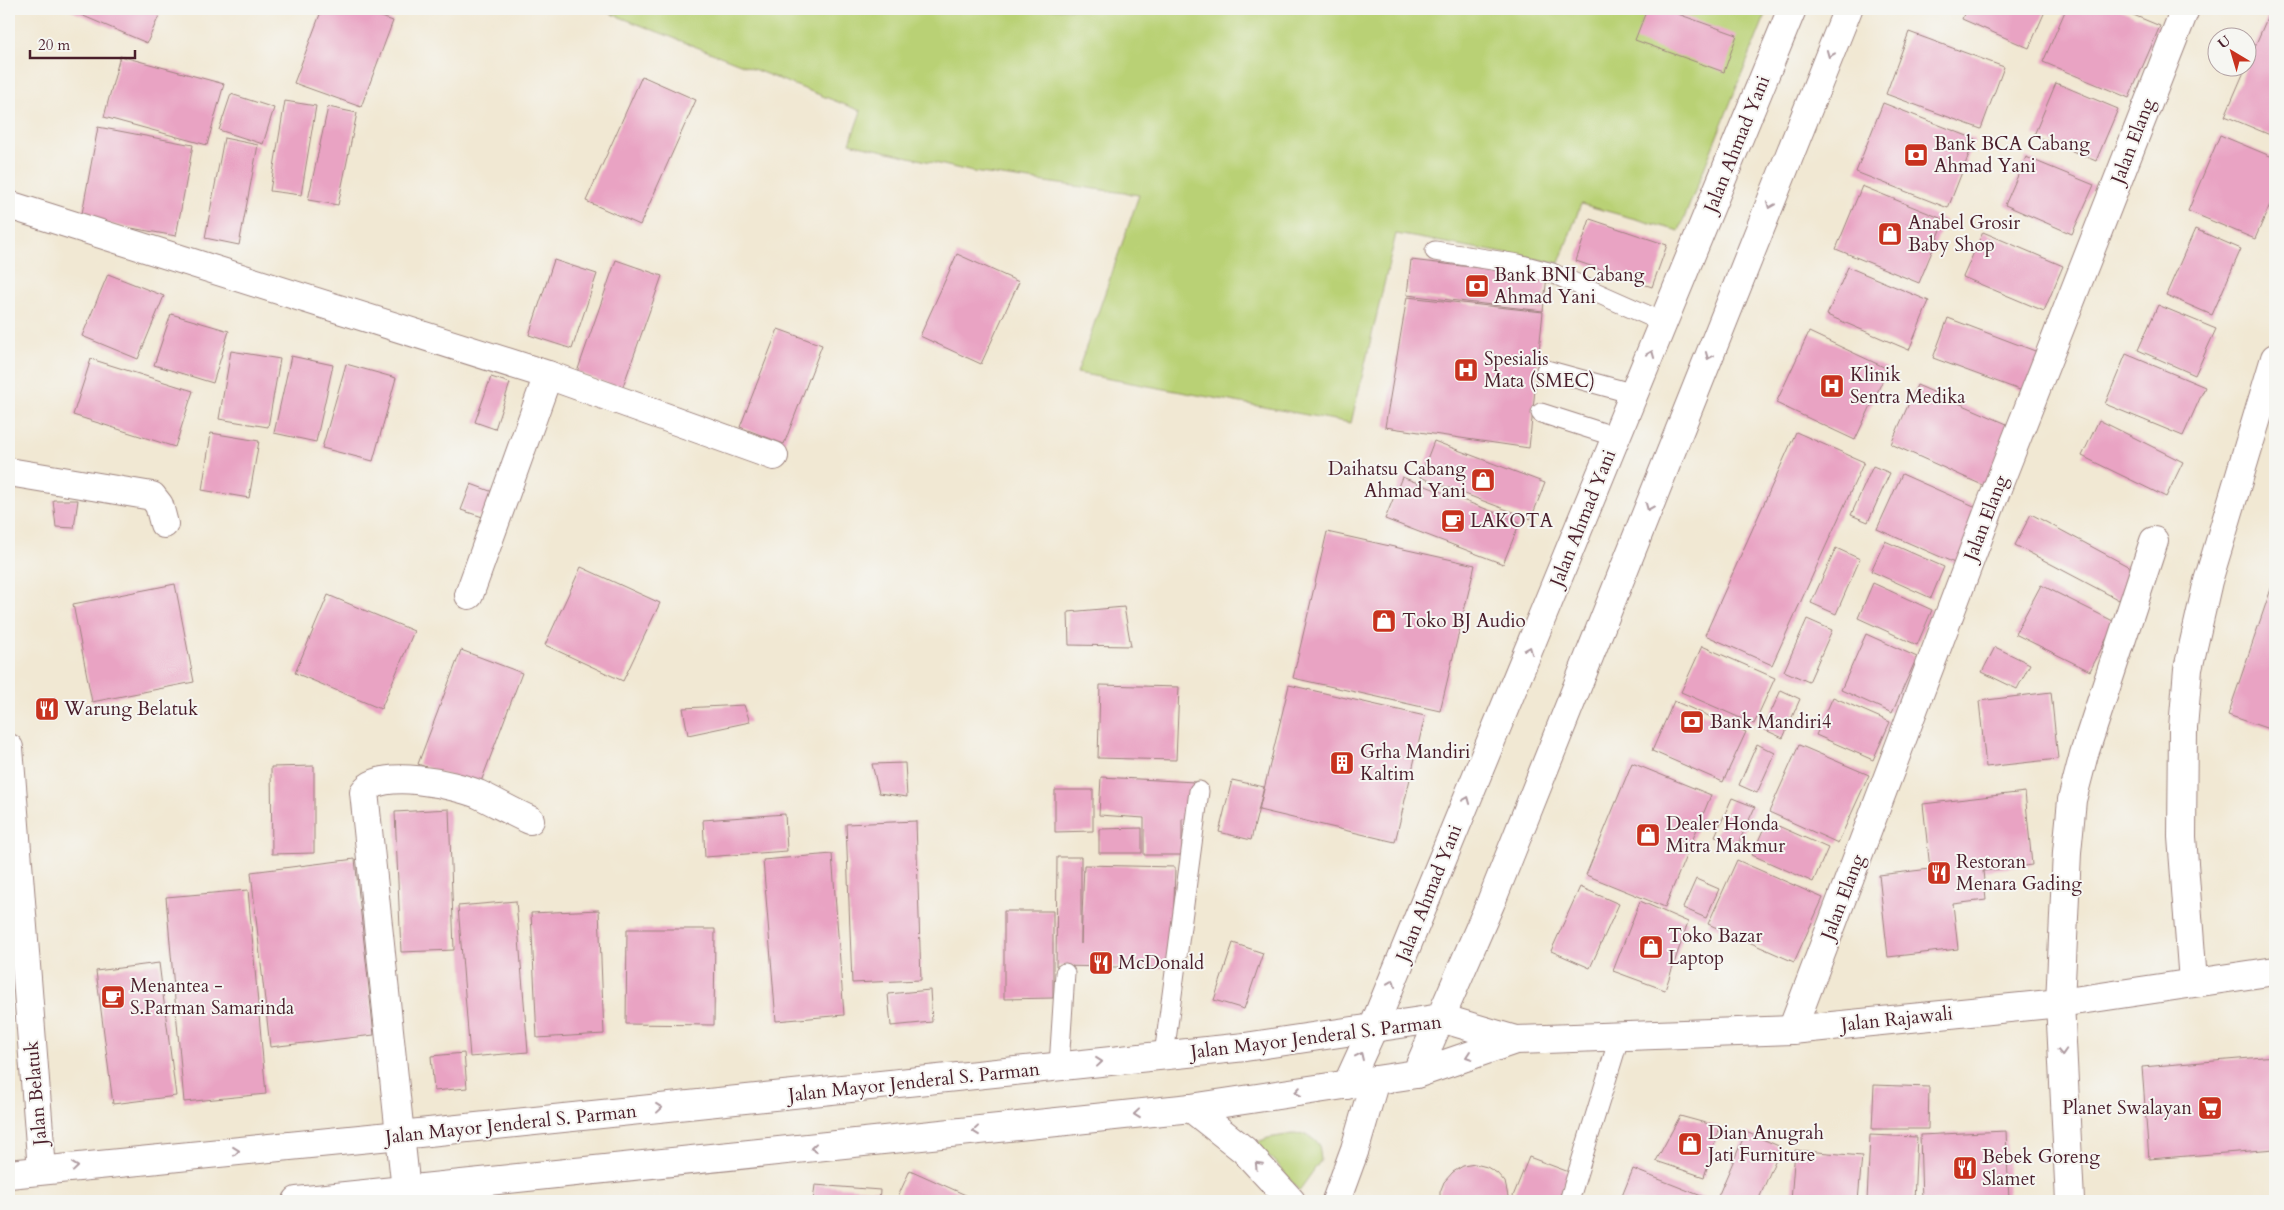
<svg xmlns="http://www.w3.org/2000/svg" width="2284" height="1210" font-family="Cardo,serif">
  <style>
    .green { fill: #b9d175; stroke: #827850 }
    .building { fill: #e9a3c3 }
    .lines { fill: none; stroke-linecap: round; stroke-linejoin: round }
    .lane-casing { stroke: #9e847f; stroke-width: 21 }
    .street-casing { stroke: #9e847f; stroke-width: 30 }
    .secondary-casing { stroke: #9e847f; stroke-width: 30 }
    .primary-casing { stroke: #9e847f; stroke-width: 30 }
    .lane { stroke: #fff; stroke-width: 19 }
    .street { stroke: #fff; stroke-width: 28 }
    .secondary { stroke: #fff; stroke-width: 28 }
    .primary { stroke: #fff; stroke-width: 28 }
    .oneway { stroke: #ae9aa0 }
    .labels { text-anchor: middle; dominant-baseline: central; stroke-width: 4; stroke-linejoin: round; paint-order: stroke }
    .street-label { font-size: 19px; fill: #4a1f2b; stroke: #f6f6f2 }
    .poi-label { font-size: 19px; fill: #4a1f2b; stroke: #f6f6f2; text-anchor: start }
  </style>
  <rect width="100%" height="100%" fill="#f6f6f2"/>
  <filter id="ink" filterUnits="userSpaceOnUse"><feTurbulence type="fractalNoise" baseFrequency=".02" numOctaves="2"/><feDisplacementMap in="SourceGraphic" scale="10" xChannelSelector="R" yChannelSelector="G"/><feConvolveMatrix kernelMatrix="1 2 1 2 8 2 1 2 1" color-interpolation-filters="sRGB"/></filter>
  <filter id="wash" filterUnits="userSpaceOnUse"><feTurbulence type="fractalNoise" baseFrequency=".0096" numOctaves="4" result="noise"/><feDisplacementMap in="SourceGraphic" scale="20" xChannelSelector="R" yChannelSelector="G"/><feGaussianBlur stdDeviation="1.12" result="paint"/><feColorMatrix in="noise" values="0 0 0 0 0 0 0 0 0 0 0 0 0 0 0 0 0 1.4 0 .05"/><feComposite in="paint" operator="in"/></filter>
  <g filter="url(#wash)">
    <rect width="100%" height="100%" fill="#f1e8d3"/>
    <g class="green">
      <polygon points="599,9 1768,9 1679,231 1581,204 1559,263 1396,234 1351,423 1077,373 1139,195 973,172 850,143 861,111"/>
      <polygon points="1293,1134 1308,1135 1319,1144 1321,1160 1299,1191 1275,1161 1250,1145 1268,1138"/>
    </g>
    <g id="blocks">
      <g class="building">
        <polygon points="67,9 162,9 147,43"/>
        <polygon points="322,9 359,9 393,21 361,107 294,83"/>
        <polygon points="1647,9 1664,9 1737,35 1724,72 1635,40"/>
        <polygon points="1966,9 2046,9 2029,48 1962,19"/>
        <polygon points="2066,9 2119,9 2160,26 2129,98 2043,62"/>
        <polygon points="2271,9 2275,9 2275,137 2225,116"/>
        <polygon points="1909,32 2004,67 1981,129 1886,94"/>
        <polygon points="120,56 224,84 207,145 104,117"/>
        <polygon points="642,76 696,100 640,225 586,201"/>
        <polygon points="2056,83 2118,109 2096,161 2034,135"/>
        <polygon points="231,94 274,108 263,144 219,130"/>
        <polygon points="285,101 316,106 301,195 270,191"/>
        <polygon points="1883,103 1975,139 1948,208 1856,172"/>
        <polygon points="328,107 357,113 338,205 308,200"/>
        <polygon points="98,127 193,145 176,236 81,219"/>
        <polygon points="2220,135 2275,158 2275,193 2255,239 2188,211"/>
        <polygon points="224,138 258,145 239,245 205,238"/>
        <polygon points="2026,157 2094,185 2072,234 2005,205"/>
        <polygon points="1862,186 1945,220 1919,283 1836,249"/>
        <polygon points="1590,219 1667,245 1652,287 1576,261"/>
        <polygon points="2195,229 2241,249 2212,315 2166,295"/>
        <polygon points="1983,232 2063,266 2044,311 1963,277"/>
        <polygon points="957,254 1019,282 981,364 920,336"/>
        <polygon points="554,260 597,274 572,349 529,335"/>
        <polygon points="616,260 662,276 622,389 577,372"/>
        <polygon points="1411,260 1547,276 1543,311 1407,295"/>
        <polygon points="1848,267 1929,301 1909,350 1827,315"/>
        <polygon points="108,274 164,296 138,359 82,336"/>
        <polygon points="1407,297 1543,312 1529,448 1385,427"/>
        <polygon points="2158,305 2216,329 2195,375 2138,350"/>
        <polygon points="171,314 229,331 213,383 154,365"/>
        <polygon points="1948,318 2043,354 2028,393 1933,358"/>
        <polygon points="778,329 822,345 784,444 740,427"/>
        <polygon points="1809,332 1888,369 1855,440 1776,403"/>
        <polygon points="231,351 280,359 268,427 219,419"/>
        <polygon points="2126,354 2205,387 2183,436 2105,404"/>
        <polygon points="291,356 333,365 316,442 274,433"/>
        <polygon points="91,359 193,391 175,447 73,415"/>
        <polygon points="346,364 396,378 373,461 322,448"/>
        <polygon points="491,377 510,383 495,429 475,422"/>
        <polygon points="1917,385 2016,428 1989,488 1891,444"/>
        <polygon points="2099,420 2183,462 2166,497 2082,456"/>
        <polygon points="1796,432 1864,462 1772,665 1705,635"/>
        <polygon points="211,433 259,441 249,498 202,490"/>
        <polygon points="1434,441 1545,483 1531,519 1420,477"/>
        <polygon points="1873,466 1890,473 1868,522 1851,515"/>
        <polygon points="1902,474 1983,510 1959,565 1877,529"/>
        <polygon points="1402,477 1520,522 1503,564 1385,519"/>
        <polygon points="471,484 501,495 492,520 461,510"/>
        <polygon points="53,500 78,500 74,528 56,527"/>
        <polygon points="2031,514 2135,570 2119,600 2015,545"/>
        <polygon points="1327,532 1475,565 1440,711 1293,678"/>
        <polygon points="1885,541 1944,567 1931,598 1871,571"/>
        <polygon points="1836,548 1860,559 1836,614 1811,603"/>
        <polygon points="581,567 660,603 623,681 545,645"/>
        <polygon points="2275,577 2275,731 2228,715"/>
        <polygon points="1873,583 1932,610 1917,645 1858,618"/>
        <polygon points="175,584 194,682 92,702 73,604"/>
        <polygon points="2041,585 2115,622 2090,671 2015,634"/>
        <polygon points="328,595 414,631 381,709 295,673"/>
        <polygon points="1124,607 1131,646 1069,645 1068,612"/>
        <polygon points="1807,619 1832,630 1809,682 1784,671"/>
        <polygon points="1866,634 1917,657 1892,713 1841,690"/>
        <polygon points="1702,646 1775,678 1754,724 1681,692"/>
        <polygon points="1995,647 2030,664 2017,689 1982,672"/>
        <polygon points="461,650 522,673 479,787 418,764"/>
        <polygon points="1100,685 1179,687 1176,760 1098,758"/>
        <polygon points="1289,685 1425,716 1395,842 1259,810"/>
        <polygon points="1781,690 1800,699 1783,738 1763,729"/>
        <polygon points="2051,692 2058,759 1986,767 1979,701"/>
        <polygon points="1833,697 1890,722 1873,760 1816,735"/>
        <polygon points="1674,701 1746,732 1723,782 1652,751"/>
        <polygon points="744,705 750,722 688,735 683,708"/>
        <polygon points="1757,744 1775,753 1757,793 1739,785"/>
        <polygon points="1799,745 1869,775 1838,843 1769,812"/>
        <polygon points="905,763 907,797 879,793 872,764"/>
        <polygon points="1632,763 1711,795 1665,907 1586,875"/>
        <polygon points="314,766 314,853 272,854 271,767"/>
        <polygon points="1101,777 1195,782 1192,820 1182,819 1182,855 1144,855 1144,818 1099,815"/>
        <polygon points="1232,780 1264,787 1251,840 1219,832"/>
        <polygon points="1055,790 1093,790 1093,831 1055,832"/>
        <polygon points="2025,792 2032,865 1983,871 1986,900 1953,904 1958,949 1888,957 1879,875 1930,869 1923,804"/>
        <polygon points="1732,798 1755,807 1737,846 1715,836"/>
        <polygon points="449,809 454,950 401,952 395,812"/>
        <polygon points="785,814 787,851 705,857 703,820"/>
        <polygon points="916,821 921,980 852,983 846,824"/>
        <polygon points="1767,821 1828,848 1813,882 1752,855"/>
        <polygon points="1142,828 1142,853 1099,853 1099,829"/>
        <polygon points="832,854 844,1015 776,1021 763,860"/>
        <polygon points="1057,857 1081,857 1081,944 1084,865 1175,867 1172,968 1056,966"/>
        <polygon points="355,859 374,1035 270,1047 251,872"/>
        <polygon points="1737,860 1823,898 1794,962 1708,924"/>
        <polygon points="1696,879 1719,889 1706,918 1683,908"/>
        <polygon points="1580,887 1619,904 1590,968 1551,951"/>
        <polygon points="248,890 266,1094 184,1102 166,897"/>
        <polygon points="516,901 528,1052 470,1057 458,906"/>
        <polygon points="1640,901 1688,922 1665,990 1613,971"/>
        <polygon points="599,910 604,1034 537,1038 531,913"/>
        <polygon points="1004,911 1053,911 1053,998 1004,999"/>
        <polygon points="627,929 715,929 714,1025 626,1024"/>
        <polygon points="1233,943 1263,953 1244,1009 1214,1000"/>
        <polygon points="159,963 176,1096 113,1104 96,971"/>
        <polygon points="930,990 932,1022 891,1026 888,994"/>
        <polygon points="464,1053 467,1088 434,1091 431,1056"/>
        <polygon points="2275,1056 2275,1149 2149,1159 2142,1067"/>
        <polygon points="1874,1085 1929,1087 1928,1129 1872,1129"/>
        <polygon points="1680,1116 1720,1127 1704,1177 1656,1161"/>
        <polygon points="2006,1131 2009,1201 1922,1201 1920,1135"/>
        <polygon points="1746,1132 1781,1147 1758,1201 1716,1201"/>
        <polygon points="1870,1135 1917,1137 1914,1201 1867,1201"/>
        <polygon points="1795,1150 1862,1156 1858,1201 1791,1201"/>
        <polygon points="1529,1157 1569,1172 1558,1201 1511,1201"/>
        <polygon points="1475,1164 1487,1167 1497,1173 1505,1182 1509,1201 1440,1201 1440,1192 1444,1182 1453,1172 1463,1166"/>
        <polygon points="1633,1169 1709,1199 1708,1201 1620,1201"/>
        <polygon points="910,1170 979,1201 896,1201"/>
        <polygon points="815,1185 880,1190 879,1201 813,1201"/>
        <polygon points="763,1197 784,1200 784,1201 762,1201"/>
      </g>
    </g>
  </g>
  <g filter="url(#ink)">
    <use href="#blocks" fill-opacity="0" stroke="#9e847f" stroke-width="1"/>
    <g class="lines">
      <defs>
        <g id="lane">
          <polyline points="1435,251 1518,264 1552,273 1663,322"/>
          <polyline points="1546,370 1634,394"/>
          <polyline points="1541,413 1616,437"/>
          <polyline points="1164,1055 1199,791"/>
          <polyline points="1059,1066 1065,973"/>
          <polyline points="1569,1201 1620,1035"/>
        </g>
        <g id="street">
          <polyline points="9,205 548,375 774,456"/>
          <polyline points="9,472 152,496 159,505 164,524"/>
          <polyline points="469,595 548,375"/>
          <polyline points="2193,982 2182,837 2183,728 2188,669 2208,581 2275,358"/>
          <polyline points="2060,1003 2067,852 2072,800 2084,754 2154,541"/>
          <polyline points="1792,1030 1998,486 2185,9"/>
          <path d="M400,1135L364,792C380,767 455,785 478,794C495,802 512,812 530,820"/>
        </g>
        <g id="secondary">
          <polyline points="9,748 42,1170"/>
          <polyline points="2060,1003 2070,1201"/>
          <polyline points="1441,1018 1515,1040"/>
          <polyline points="1416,1074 1515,1040 1792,1030 2060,1003 2275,971"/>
          <polyline points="1336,1201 1355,1149 1375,1080"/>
        </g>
        <g id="primary">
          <polyline points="1347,1085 1373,1028 1792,9"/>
          <polyline points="1191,1108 1244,1150 1291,1201"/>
          <polyline points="400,1135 406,1190"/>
          <polyline points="9,1174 400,1135 1245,1047 1441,1018"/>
          <polyline points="297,1201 1191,1108 1416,1074 1491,902 1848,9"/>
        </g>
      </defs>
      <use href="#lane" class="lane-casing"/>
      <use href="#street" class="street-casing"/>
      <use href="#secondary" class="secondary-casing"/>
      <use href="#primary" class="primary-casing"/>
      <use href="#lane" class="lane"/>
      <use href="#street" class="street"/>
      <use href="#secondary" class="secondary"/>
      <use href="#primary" class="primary"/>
    </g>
    <defs><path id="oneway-chevron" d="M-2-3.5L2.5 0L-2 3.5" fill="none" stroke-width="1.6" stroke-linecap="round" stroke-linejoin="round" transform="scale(1.25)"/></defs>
    <g class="oneway">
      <use href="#oneway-chevron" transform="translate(1830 54) rotate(112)"/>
      <use href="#oneway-chevron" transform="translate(1770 205) rotate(112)"/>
      <use href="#oneway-chevron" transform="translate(1651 354) rotate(-68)"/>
      <use href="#oneway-chevron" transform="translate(1709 356) rotate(112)"/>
      <use href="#oneway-chevron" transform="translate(1649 507) rotate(112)"/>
      <use href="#oneway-chevron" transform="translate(1529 650) rotate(-68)"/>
      <use href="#oneway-chevron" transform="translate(1467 800) rotate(-68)"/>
      <use href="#oneway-chevron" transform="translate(1392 983) rotate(-68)"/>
      <use href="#oneway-chevron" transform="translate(2062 1052) rotate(87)"/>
      <use href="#oneway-chevron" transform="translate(1360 1056) rotate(-65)"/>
      <use href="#oneway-chevron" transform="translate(1469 1056) rotate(161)"/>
      <use href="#oneway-chevron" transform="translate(1099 1062) rotate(-6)"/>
      <use href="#oneway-chevron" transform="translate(1298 1092) rotate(171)"/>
      <use href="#oneway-chevron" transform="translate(659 1108) rotate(-6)"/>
      <use href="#oneway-chevron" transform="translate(1137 1114) rotate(174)"/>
      <use href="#oneway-chevron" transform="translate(976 1131) rotate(174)"/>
      <use href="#oneway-chevron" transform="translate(814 1148) rotate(174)"/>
      <use href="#oneway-chevron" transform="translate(236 1151) rotate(-6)"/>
      <use href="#oneway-chevron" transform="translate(1258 1165) rotate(-134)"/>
      <use href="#oneway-chevron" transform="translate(75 1167) rotate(-6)"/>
    </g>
  </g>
  <defs>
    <symbol id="bank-square" viewBox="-11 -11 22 22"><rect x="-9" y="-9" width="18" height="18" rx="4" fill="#c8321e" stroke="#f6f6f2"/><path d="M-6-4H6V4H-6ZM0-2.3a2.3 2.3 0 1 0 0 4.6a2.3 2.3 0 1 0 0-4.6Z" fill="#fff"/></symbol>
    <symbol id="shop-square" viewBox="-11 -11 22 22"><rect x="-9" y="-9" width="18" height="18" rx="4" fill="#c8321e" stroke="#f6f6f2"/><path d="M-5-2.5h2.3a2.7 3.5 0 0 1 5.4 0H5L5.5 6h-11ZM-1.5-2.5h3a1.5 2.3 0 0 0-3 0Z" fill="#fff"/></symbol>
    <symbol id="hospital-square" viewBox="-11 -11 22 22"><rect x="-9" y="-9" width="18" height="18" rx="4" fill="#c8321e" stroke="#f6f6f2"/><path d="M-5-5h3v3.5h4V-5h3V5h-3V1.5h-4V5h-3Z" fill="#fff"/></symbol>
    <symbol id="cafe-square" viewBox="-11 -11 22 22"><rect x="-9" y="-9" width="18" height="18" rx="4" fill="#c8321e" stroke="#f6f6f2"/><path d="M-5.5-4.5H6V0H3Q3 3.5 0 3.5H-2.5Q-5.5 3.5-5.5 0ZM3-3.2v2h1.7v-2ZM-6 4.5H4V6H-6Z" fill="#fff"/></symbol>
    <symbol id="restaurant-square" viewBox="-11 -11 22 22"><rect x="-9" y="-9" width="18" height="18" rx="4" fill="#c8321e" stroke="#f6f6f2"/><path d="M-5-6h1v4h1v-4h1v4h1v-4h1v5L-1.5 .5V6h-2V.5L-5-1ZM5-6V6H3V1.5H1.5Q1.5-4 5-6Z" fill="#fff"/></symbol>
    <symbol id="building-square" viewBox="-11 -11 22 22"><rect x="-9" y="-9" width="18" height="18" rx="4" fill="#c8321e" stroke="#f6f6f2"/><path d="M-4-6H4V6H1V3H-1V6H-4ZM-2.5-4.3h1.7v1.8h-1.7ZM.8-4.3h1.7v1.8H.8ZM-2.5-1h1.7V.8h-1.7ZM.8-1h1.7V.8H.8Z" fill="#fff"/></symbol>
    <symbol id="supermarket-square" viewBox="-11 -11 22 22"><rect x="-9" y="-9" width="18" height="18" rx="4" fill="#c8321e" stroke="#f6f6f2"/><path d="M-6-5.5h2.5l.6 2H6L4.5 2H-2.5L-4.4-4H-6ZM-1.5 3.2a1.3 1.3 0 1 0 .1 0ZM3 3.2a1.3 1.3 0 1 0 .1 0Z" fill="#fff"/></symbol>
  </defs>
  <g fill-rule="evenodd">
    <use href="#bank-square" x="1902" y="141" width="28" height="28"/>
    <use href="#shop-square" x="1876" y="220" width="28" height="28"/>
    <use href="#bank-square" x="1463" y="272" width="28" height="28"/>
    <use href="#hospital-square" x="1452" y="356" width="28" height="28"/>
    <use href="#hospital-square" x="1818" y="372" width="28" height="28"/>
    <use href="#shop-square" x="1469" y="466" width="28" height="28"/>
    <use href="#cafe-square" x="1439" y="507" width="28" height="28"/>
    <use href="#shop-square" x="1370" y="607" width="28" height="28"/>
    <use href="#restaurant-square" x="33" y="695" width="28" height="28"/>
    <use href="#bank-square" x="1678" y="708" width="28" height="28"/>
    <use href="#building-square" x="1328" y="749" width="28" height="28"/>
    <use href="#shop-square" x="1634" y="821" width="28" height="28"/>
    <use href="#restaurant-square" x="1925" y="859" width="28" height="28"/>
    <use href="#shop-square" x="1637" y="933" width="28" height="28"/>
    <use href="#restaurant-square" x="1087" y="949" width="28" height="28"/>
    <use href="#cafe-square" x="99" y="983" width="28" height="28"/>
    <use href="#supermarket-square" x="2196" y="1094" width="28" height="28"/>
    <use href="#shop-square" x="1676" y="1130" width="28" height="28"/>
    <use href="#restaurant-square" x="1951" y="1154" width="28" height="28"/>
  </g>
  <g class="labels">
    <g class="street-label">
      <text transform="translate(2133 141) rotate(-69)">Jalan Elang</text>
      <text transform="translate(1737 144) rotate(-68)">Jalan Ahmad Yani</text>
      <text transform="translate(1583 518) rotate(-68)">Jalan Ahmad Yani</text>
      <text transform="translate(1986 518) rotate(-69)">Jalan Elang</text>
      <text transform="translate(1429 893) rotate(-68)">Jalan Ahmad Yani</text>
      <text transform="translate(1843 897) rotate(-69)">Jalan Elang</text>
      <text transform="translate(1897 1019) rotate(-6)">Jalan Rajawali</text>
      <text transform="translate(1316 1037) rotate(-7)">Jalan Mayor Jenderal S. Parman</text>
      <text transform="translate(914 1082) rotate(-6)">Jalan Mayor Jenderal S. Parman</text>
      <text transform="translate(36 1093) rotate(-95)">Jalan Belatuk</text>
      <text transform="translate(511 1124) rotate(-6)">Jalan Mayor Jenderal S. Parman</text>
    </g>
    <g class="poi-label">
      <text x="1934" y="144">Bank BCA Cabang<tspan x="1934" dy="22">Ahmad Yani</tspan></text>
      <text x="1908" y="223">Anabel Grosir<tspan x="1908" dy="22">Baby Shop</tspan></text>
      <text x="1494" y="275">Bank BNI Cabang<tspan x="1494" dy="22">Ahmad Yani</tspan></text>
      <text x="1484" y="359">Spesialis<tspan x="1484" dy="22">Mata (SMEC)</tspan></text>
      <text x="1850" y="375">Klinik<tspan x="1850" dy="22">Sentra Medika</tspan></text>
      <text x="1466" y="469" text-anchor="end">Daihatsu Cabang<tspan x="1466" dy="22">Ahmad Yani</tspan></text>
      <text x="1470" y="521">LAKOTA</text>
      <text x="1402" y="621">Toko BJ Audio</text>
      <text x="64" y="709">Warung Belatuk</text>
      <text x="1710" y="722">Bank Mandiri4</text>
      <text x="1360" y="752">Grha Mandiri<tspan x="1360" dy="22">Kaltim</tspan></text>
      <text x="1666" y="824">Dealer Honda<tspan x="1666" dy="22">Mitra Makmur</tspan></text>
      <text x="1956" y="862">Restoran<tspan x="1956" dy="22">Menara Gading</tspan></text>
      <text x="1668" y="936">Toko Bazar<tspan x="1668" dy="22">Laptop</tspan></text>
      <text x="1118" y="963">McDonald</text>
      <text x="130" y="986">Menantea -<tspan x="130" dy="22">S.Parman Samarinda</tspan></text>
      <text x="2192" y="1108" text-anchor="end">Planet Swalayan</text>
      <text x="1708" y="1133">Dian Anugrah<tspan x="1708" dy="22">Jati Furniture</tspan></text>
      <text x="1982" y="1157">Bebek Goreng<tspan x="1982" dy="22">Slamet</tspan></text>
    </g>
  </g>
  <rect width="2284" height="1210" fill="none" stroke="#f6f6f2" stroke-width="30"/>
  <g transform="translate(2232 52) rotate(322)"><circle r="24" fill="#f6f6f2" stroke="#b1a0a2"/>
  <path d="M0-4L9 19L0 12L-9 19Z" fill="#c8321e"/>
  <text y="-8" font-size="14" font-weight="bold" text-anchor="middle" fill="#4a1f2b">U</text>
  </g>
  <path d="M30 50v8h105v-8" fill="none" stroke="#4a1f2b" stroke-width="2.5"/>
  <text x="38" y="50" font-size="15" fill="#4a1f2b" stroke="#f6f6f2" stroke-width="4" paint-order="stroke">20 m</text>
</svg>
